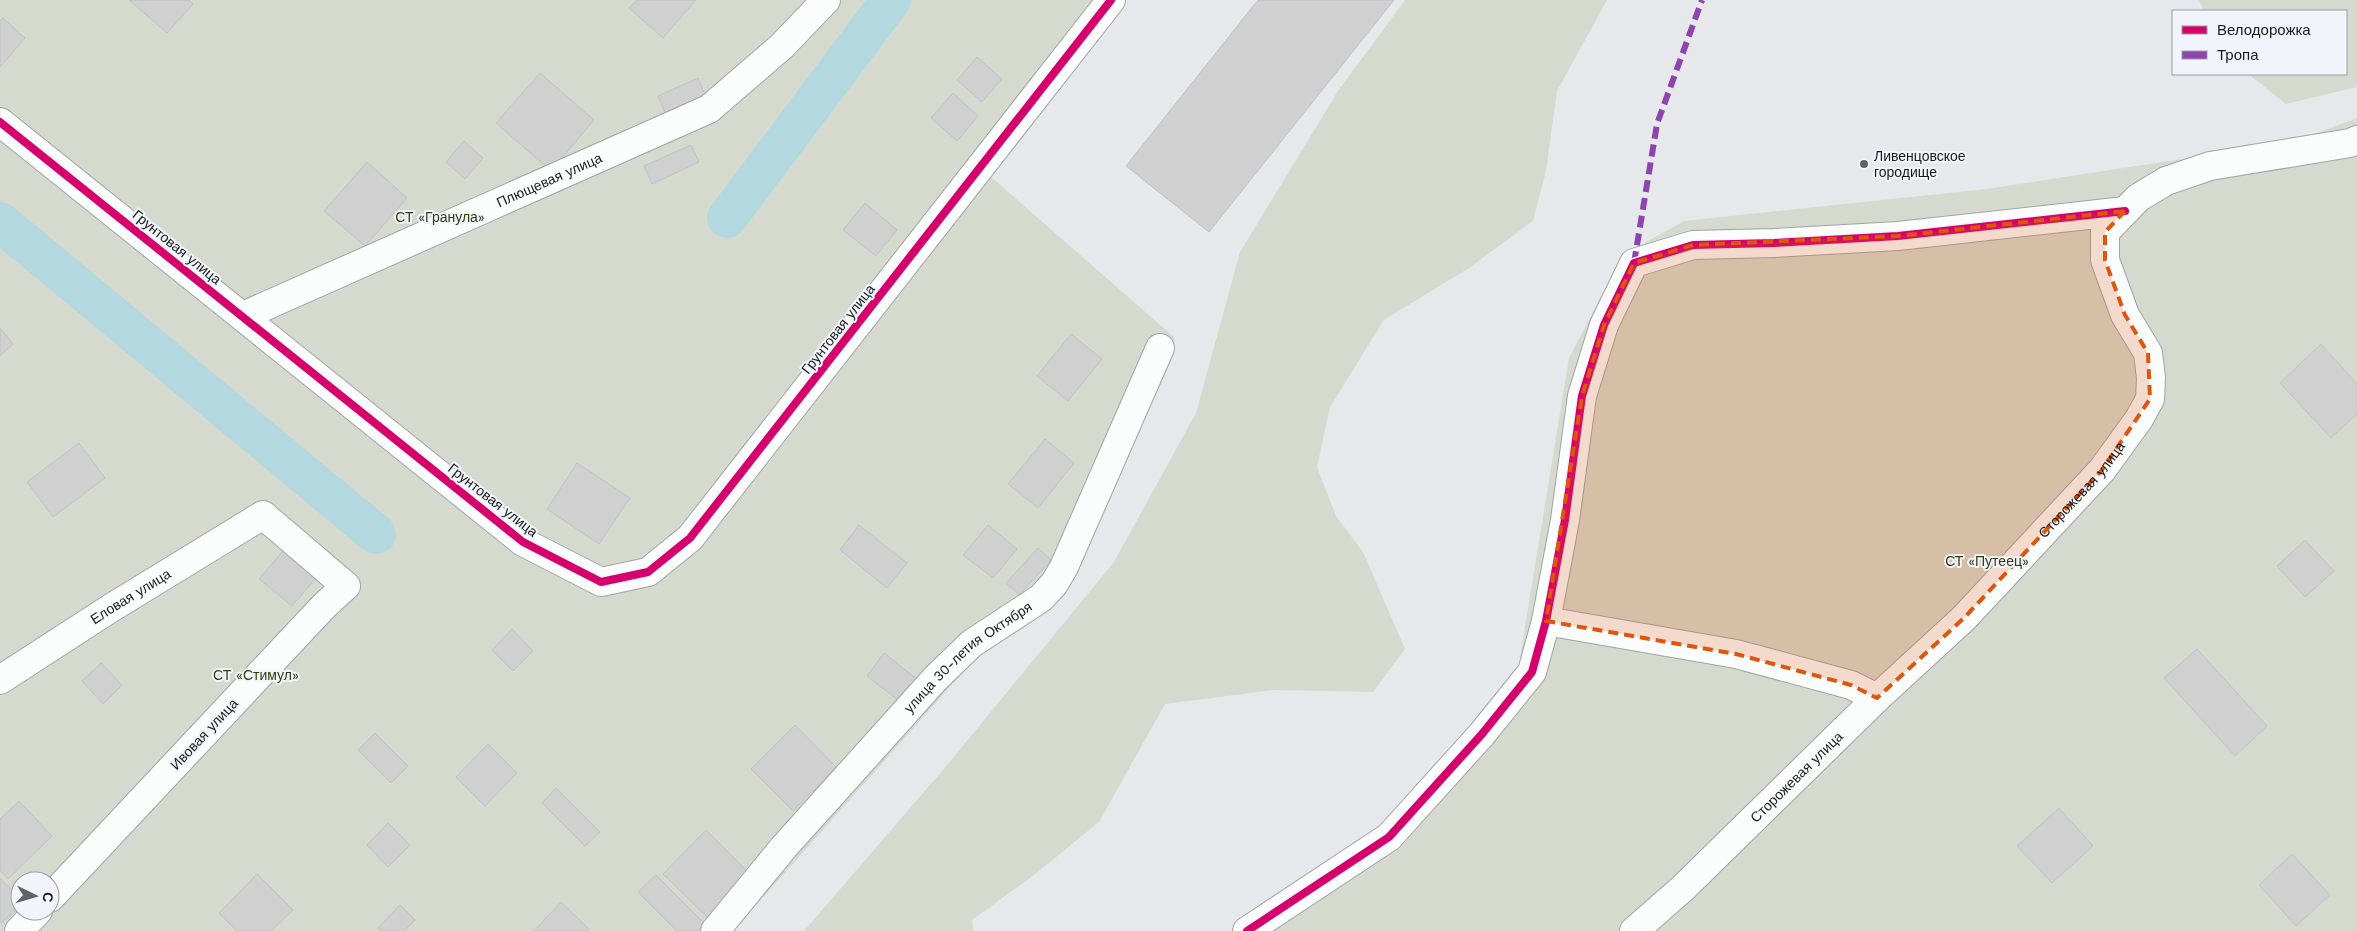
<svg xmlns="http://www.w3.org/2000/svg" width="2357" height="931" font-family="'Work Sans',sans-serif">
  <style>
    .green { fill: #d6dace; fill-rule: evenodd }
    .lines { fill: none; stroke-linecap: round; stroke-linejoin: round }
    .canal { stroke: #b3d8df; stroke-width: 40 }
    .building { fill: #d1d0d1; stroke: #c2c2c2 }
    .street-casing { stroke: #a2a3a6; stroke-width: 30 }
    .street { stroke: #fbfcfc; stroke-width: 28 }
    .quiet { stroke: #8e44ad; stroke-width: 6; stroke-dasharray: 12 6; stroke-linecap: butt }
    .cycleway-casing { stroke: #f1f5fb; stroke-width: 11 }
    .cycleway { stroke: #d6006c; stroke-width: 8 }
    .marked { fill: #de560d; fill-opacity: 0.2; stroke: #de560d; stroke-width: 4; stroke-dasharray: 10 6; stroke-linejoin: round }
    .poi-dot { fill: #606264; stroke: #f1f5fb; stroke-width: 2 }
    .labels { text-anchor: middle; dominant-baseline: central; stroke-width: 4; stroke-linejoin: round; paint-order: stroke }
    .poi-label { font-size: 14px; fill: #181a1c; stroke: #f1f5fb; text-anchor: start }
    .street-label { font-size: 14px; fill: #181a1c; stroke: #f1f5fb }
    .park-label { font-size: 14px; fill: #343c0e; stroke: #f1f5fb }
  </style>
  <rect width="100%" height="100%" fill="#e6e8eb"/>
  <g class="green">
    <path d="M0,0H1116L989,175L1175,338L1055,569L733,931H0ZM20,881H50V911H20Z"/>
    <polygon points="1405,0 1607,0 1557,91 1546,171 1533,221 1469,268 1384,320 1330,407 1317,467 1336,516 1363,552 1405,649 1373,692 1273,690 1165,704 1099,822 1034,875 972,920 973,931 804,931 948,764 1114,562 1196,413 1240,252 1338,91"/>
    <polygon points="2199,0 2357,0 2357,87 2286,104 2248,74 2346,74 2346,11 2204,11"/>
    <polygon points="2357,118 2357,931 1272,931 1514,694 1569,358 1623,255 1684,221 1987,189 2293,142"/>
  </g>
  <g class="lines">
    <g class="canal">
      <polyline points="727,218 891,0"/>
      <polyline points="0,222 376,534"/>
    </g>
  </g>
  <g class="building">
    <polygon points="129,0 189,0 193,4 167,33"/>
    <polygon points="637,0 696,0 663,38 629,8"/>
    <polygon points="1258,0 1394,0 1209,232 1126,166"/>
    <polygon points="3,18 25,38 0,67 0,21"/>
    <polygon points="977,57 1002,79 982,102 957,80"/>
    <polygon points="540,73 594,120 551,171 496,123"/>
    <polygon points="698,78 705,95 665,113 658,96"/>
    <polygon points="953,93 978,116 957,141 931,118"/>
    <polygon points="464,141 483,158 465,179 446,162"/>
    <polygon points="691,145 699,162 652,184 644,166"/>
    <polygon points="367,162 407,198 365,246 324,211"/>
    <polygon points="865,203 897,230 876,256 843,230"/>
    <polygon points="0,328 13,344 0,356"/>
    <polygon points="1071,334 1102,359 1068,401 1037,376"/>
    <polygon points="2321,344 2357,384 2357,414 2331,438 2280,383"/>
    <polygon points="1045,439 1074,463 1038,508 1008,484"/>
    <polygon points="79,443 105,478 53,517 27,482"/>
    <polygon points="577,463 630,498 599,544 547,509"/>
    <polygon points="859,525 907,563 887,588 840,550"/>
    <polygon points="988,525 1017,549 993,578 963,555"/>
    <polygon points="2305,540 2334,571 2305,597 2277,566"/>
    <polygon points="1038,548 1051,560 1019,595 1006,583"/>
    <polygon points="283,551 316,578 292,606 259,579"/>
    <polygon points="512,629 533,651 513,671 492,650"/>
    <polygon points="2197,649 2267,726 2235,756 2164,678"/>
    <polygon points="884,653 919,681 902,703 867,676"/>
    <polygon points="101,663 122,685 103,704 82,681"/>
    <polygon points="795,725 836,767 793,811 751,769"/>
    <polygon points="375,733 408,766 391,783 358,750"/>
    <polygon points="488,744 517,773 485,806 456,777"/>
    <polygon points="556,788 600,832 585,846 542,803"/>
    <polygon points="19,801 52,836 8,879 0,870 0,819"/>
    <polygon points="2059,808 2093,846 2052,883 2017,846"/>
    <polygon points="388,823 410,845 388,867 367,845"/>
    <polygon points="706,830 750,874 707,917 663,874"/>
    <polygon points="2292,854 2330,895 2296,926 2259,885"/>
    <polygon points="257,874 293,910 271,931 237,931 219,913"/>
    <polygon points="656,875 707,926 702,931 677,931 638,892"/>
    <polygon points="0,878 20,899 20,906 2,923 0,921"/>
    <polygon points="561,902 589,929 587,931 534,931"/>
    <polygon points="400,905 415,920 404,931 380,931 378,928"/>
  </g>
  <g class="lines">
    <defs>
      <g id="street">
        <polyline points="0,122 523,542 601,582 648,572 690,538 1111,0"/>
        <path id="s1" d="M243,316L709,109L782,46L826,0"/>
        <polyline points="1546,621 1736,654 1851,685 1877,698"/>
        <path id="s2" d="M0,680L111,608L263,515L346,586L324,606L50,898"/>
        <polyline points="19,931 38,911"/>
        <path id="s3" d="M715,931L784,847L935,679L971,644L1041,598L1054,584L1064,567L1160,348"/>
        <polyline points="1247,931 1389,837 1482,734 1532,672 1546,621 1565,520 1582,396 1604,325 1634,263 1693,245 1774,243 1898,236 2125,211"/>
        <path id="s4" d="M1634,931L1683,888L1877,698L1964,618L2102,470L2139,419L2150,399L2151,378L2148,353L2125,315L2105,260V232L2138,198L2166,181L2210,166L2350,143L2357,140"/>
      </g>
    </defs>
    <use href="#street" class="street-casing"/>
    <use href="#street" class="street"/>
    <polyline class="quiet" points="1634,263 1657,124 1702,0"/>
    <defs>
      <g id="cycleway">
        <polyline points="0,122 523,542 601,582 648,572 690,538 1111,0"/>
        <polyline points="1247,931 1389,837 1482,734 1532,672 1546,621 1565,520 1582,396 1604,325 1634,263 1693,245 1774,243 1898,236 2125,211"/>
      </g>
    </defs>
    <use href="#cycleway" class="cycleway-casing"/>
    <use href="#cycleway" class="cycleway"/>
  </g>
  <path class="marked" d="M2125,211L2105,232V260L2125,315L2148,353L2150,399L2102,470L1964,618L1877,698L1851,685L1736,654L1546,621L1582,396L1604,325L1634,263L1693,245L1898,236Z"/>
  <circle class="poi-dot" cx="1864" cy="164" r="5"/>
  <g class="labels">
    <g class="poi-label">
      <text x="1874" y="156">Ливенцовское<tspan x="1874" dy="16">городище</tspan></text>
    </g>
    <g class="street-label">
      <text stroke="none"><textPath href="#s1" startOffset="335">Плющевая улица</textPath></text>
      <text transform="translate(177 247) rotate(39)">Грунтовая улица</text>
      <text transform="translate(838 329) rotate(-52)">Грунтовая улица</text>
      <text stroke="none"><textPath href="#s4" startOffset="629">Сторожевая улица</textPath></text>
      <text transform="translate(493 500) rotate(38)">Грунтовая улица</text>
      <text stroke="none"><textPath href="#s2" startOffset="155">Еловая улица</textPath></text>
      <text stroke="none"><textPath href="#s3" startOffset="374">улица 30-летия Октября</textPath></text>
      <text transform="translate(204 734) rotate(-47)">Ивовая улица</text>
      <text stroke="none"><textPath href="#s4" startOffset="224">Сторожевая улица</textPath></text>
    </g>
    <g class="park-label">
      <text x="440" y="217">СТ «Гранула»</text>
      <text x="1987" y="561">СТ «Путеец»</text>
      <text x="256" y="675">СТ «Стимул»</text>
    </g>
  </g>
  <rect x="2172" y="10" width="175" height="65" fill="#f1f5fb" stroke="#9a9da2"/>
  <rect x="2182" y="26" width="25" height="8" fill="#d6006c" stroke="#9a9da2"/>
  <text x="2217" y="35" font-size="15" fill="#181a1c">Велодорожка</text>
  <rect x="2182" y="51" width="25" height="8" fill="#8e44ad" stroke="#9a9da2"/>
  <text x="2217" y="60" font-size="15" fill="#181a1c">Тропа</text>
  <g transform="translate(35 896) rotate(95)"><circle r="24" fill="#f1f5fb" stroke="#9a9da2"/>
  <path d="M0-4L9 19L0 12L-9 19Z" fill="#606264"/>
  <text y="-8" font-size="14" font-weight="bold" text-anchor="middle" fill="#181a1c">С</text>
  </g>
</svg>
